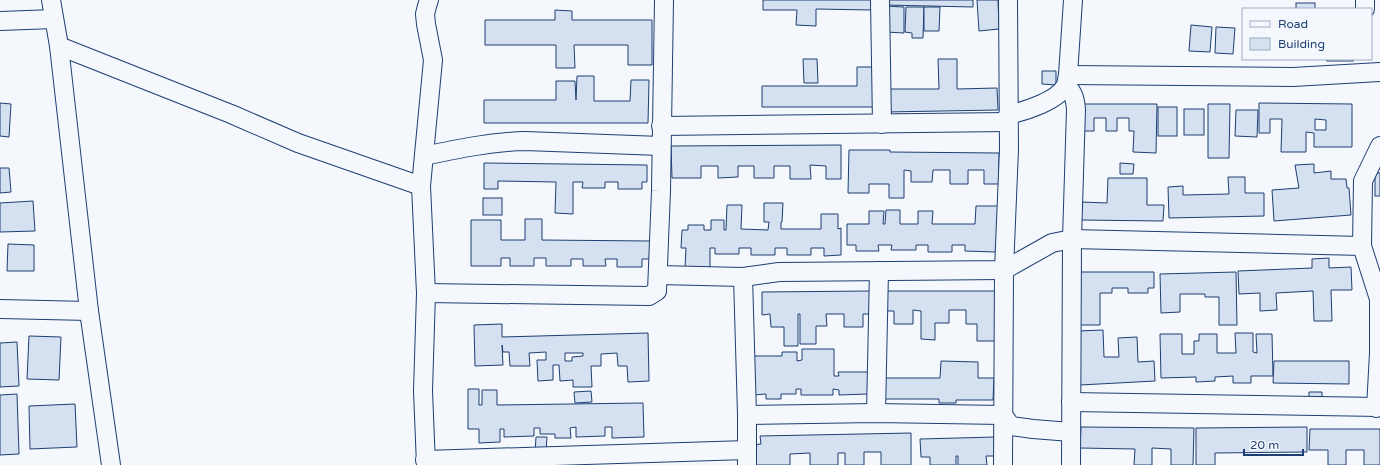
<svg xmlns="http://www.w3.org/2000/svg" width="1380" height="465" font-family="'Varela Round',sans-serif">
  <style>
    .building { fill: #d5e0f0; stroke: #1d3f73; fill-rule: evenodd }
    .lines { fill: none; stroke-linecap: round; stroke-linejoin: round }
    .street-casing { stroke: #1d3f73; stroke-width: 20 }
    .street { stroke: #f4f7fb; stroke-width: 18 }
  </style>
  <rect width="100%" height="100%" fill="#f4f7fb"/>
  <g class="building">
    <polygon points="763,0 872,0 872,10 816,9 816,26 796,25 797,10 763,10"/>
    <polygon points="885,0 973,0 973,7 885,5"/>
    <polygon points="977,0 998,0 999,29 979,31"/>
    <rect x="1296" y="3" width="19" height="6"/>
    <polygon points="885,6 904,7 904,33 885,32"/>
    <polygon points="906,7 924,7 923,38 912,38 912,33 905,32"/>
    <polygon points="924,7 940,7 939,31 924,31"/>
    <polygon points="555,10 572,11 572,20 652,20 652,65 628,65 628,45 574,45 575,68 556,68 556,45 485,45 485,20 555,20"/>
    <polygon points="1191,25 1212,27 1210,52 1189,51"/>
    <polygon points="1216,27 1235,28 1233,54 1215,53"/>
    <polygon points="803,59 817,59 818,83 804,83"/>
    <polygon points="938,59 957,59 957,89 997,88 998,110 885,112 885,89 939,89"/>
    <rect x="1327" y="59" width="26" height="2"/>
    <polygon points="857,67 874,67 874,107 762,107 762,86 857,86"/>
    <polygon points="1042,71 1056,71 1056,85 1042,84"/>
    <polygon points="577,76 594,76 594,101 630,101 631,80 649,80 648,123 484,123 484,100 556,100 556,81 575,81 576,100"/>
    <polygon points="0,103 11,104 9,137 0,136"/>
    <path d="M1259,103L1352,104V147H1314V133L1306,132V152H1281L1282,119H1270V133H1259ZM1315,119L1326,120V130H1315Z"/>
    <polygon points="1083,104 1157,104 1156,153 1133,152 1134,131 1129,131 1129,118 1117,118 1117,131 1106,131 1106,118 1094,118 1094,131 1082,131"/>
    <polygon points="1208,104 1230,104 1229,158 1208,158"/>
    <rect x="1158" y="107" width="19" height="29"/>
    <rect x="1184" y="109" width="20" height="26"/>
    <polygon points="1236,110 1258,110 1257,137 1235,136"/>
    <polygon points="841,145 841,179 826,179 826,166 810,165 811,179 790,179 790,166 774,166 774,178 754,178 754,166 738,166 738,177 718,178 718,166 701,166 701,178 672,178 671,146"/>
    <polygon points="849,150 890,150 890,152 999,153 999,184 984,184 984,170 968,170 968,184 950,184 950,170 933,170 932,182 911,182 911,171 904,170 904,198 889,198 889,184 869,184 869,193 848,193"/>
    <polygon points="484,163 647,165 647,182 642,182 642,189 618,189 618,182 605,182 605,188 582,188 583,182 573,182 573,214 555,213 556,182 498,181 498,189 484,189"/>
    <polygon points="1120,163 1134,164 1133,174 1120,174"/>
    <polygon points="1314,164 1314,173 1331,171 1331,179 1346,179 1347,188 1349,188 1351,215 1274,221 1272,190 1299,188 1295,165"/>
    <polygon points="0,168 9,168 11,192 0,193"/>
    <rect x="1375" y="173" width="5" height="23"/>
    <polygon points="1228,177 1245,177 1245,193 1264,193 1264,216 1169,218 1168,187 1183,186 1183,195 1229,194"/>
    <polygon points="1108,178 1147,178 1147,205 1164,205 1163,221 1081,220 1082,202 1107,203"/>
    <rect x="483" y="198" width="19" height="17"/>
    <polygon points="33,201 35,231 0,232 0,203"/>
    <polygon points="764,203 783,203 782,222 781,222 781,229 821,229 821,214 838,214 838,229 841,228 841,255 824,256 824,248 811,248 811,255 787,255 787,248 775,248 775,255 751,255 751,248 739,248 739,254 715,254 715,248 710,248 710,269 685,268 686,248 681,248 682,230 688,230 688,225 704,225 704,230 711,230 711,220 724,220 724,230 726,230 727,205 742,205 741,229 768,230 769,222 764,222"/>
    <polygon points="976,206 1000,206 996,252 965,251 965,245 952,245 952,252 928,252 928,245 916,245 916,250 891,250 892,245 878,245 879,251 856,251 856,245 847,245 847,224 869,224 869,211 884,211 883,224 885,224 886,210 900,210 900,224 918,224 918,211 933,211 932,224 975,224"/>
    <polygon points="525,219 542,219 542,240 650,241 650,259 642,259 642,267 617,267 617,259 605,259 606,266 583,266 583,259 571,259 571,266 546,266 546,258 534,258 534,266 510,266 510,258 501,258 501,266 471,266 471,220 501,220 501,240 525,240"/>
    <polygon points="8,244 34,245 34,271 7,271"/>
    <polygon points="1329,258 1329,268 1351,267 1352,290 1331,290 1332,321 1314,321 1313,291 1276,293 1277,310 1260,311 1260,293 1239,294 1238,271 1312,268 1312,259"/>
    <polygon points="1079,272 1154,272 1154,288 1148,288 1148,293 1128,293 1128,288 1112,288 1112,293 1100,293 1100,325 1079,325"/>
    <polygon points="1236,272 1237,325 1219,325 1219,297 1205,297 1205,294 1180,294 1180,312 1161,313 1160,274"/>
    <polygon points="870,291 870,314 863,314 863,327 844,327 844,314 826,314 827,326 816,326 816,344 800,344 800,314 798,314 798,346 784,346 784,327 771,327 770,314 762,315 762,292"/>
    <polygon points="882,291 997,291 996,341 977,341 977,324 966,324 966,310 949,310 949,323 935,323 935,340 921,339 921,311 913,310 913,324 894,324 894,311 882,311"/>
    <path d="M502,324V337L648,333L649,381L628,382L627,366H618L617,353L601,354V366H591L592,387H573V380L560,381L559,365H553V380L538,381L537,360H546V352L529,353L530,366H510L509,352H503L502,345L503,365L475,366L474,325ZM565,353H583V356L572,357V361H565Z"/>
    <polygon points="1103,330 1104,357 1119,357 1118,338 1137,337 1138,362 1154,361 1155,381 1080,385 1078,331"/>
    <polygon points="1235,333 1253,333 1253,352 1257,353 1256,334 1272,334 1273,376 1251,376 1251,383 1233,383 1233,376 1215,377 1215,381 1196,382 1196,377 1161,378 1160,334 1182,334 1182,354 1194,354 1194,341 1199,341 1199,334 1217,334 1217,353 1236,353"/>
    <polygon points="29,336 61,337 59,380 27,379"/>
    <polygon points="17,342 19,386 0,387 0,343"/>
    <polygon points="802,349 834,349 834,376 839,376 838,372 868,372 868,394 839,395 839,390 833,389 833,395 801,395 801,389 796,389 796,394 781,394 781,399 766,399 766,394 754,395 754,356 782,356 782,352 797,352 797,361 802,360"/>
    <polygon points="941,361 978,362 978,378 994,378 993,400 956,400 956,403 939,403 939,399 884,399 884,378 940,378"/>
    <polygon points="1274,361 1349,361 1349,384 1273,383"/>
    <polygon points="468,389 479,389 479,405 482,405 482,390 497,390 497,405 643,403 644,437 612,438 612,427 605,427 605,436 576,437 576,427 570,428 571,438 555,438 555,434 540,434 540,428 534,428 534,436 504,437 504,429 500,429 500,442 479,443 479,429 468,429"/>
    <polygon points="591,391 592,402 575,403 574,392"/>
    <polygon points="1309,392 1322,392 1322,402 1309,401"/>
    <polygon points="17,394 19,454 0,455 0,395"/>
    <polygon points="75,404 77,447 30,449 29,406"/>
    <polygon points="1081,427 1194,428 1193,465 1171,465 1171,449 1152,448 1152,465 1134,465 1135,449 1080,448"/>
    <polygon points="1307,427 1307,452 1215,453 1215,465 1196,465 1196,428"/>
    <polygon points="1310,429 1380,429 1380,465 1364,465 1364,450 1346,450 1346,465 1328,465 1328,450 1309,450"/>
    <polygon points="911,433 911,465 881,465 881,452 864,452 864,465 845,465 845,453 838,453 838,465 810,465 810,453 790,454 790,465 752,465 752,445 761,444 760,436"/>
    <polygon points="536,437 547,437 546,453 535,452"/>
    <polygon points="995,437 996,456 986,456 987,465 958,465 958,456 956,456 956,465 930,465 930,457 921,457 920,439"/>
  </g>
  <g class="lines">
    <defs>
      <g id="street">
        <polyline points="51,0 59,46 89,311 111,465"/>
        <polyline points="880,0 882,124"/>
        <polyline points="1365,0 1365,9"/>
        <polyline points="0,21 54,19"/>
        <polyline points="59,46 231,114 298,143 421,186"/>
        <polyline points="1068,75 1293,77 1380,72"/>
        <path d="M1066,85C1073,92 1075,98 1076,109L1072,239L1071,465"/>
        <path d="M1008,115C1025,111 1058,101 1066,85C1067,82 1067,78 1068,75L1073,0"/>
        <polyline points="661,126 1008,122"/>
        <path d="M424,156C457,149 490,142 525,141L661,146"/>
        <polyline points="658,275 743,277 779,272 1004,270 1052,243 1072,239 1362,246"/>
        <polyline points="743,277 747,415 747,465"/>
        <polyline points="426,293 649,296 657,291 661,191 664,0"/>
        <polyline points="0,309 89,311"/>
        <polyline points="1071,402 1380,407"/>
        <polyline points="1376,408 1379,353 1379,299 1362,246 1363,181 1380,146"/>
        <polyline points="876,413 879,271"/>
        <polyline points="747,415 876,413 1003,415 1011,426 1033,429 1071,432"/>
        <polyline points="425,460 747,450"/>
        <polyline points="426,465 423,391 426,293 421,186 433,60 426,24 425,14 427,6 429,0"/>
        <polyline points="1003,465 1004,270 1009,149 1008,0"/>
      </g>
    </defs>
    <use href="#street" class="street-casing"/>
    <use href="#street" class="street"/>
  </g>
  <rect x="1242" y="8" width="130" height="52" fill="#f4f7fb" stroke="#9eadc5"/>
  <rect x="1250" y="21" width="20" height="6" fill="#f4f7fb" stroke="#9eadc5"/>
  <text x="1278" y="28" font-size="12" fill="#1d3f73">Road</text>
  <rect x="1250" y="38" width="20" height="12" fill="#d5e0f0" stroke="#9eadc5"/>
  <text x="1278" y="48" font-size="12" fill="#1d3f73">Building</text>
  <path d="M1244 449v6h59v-6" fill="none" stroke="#1d3f73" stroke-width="2"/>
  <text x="1250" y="449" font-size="12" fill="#1d3f73" stroke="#f4f7fb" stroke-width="3" paint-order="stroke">20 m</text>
</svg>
